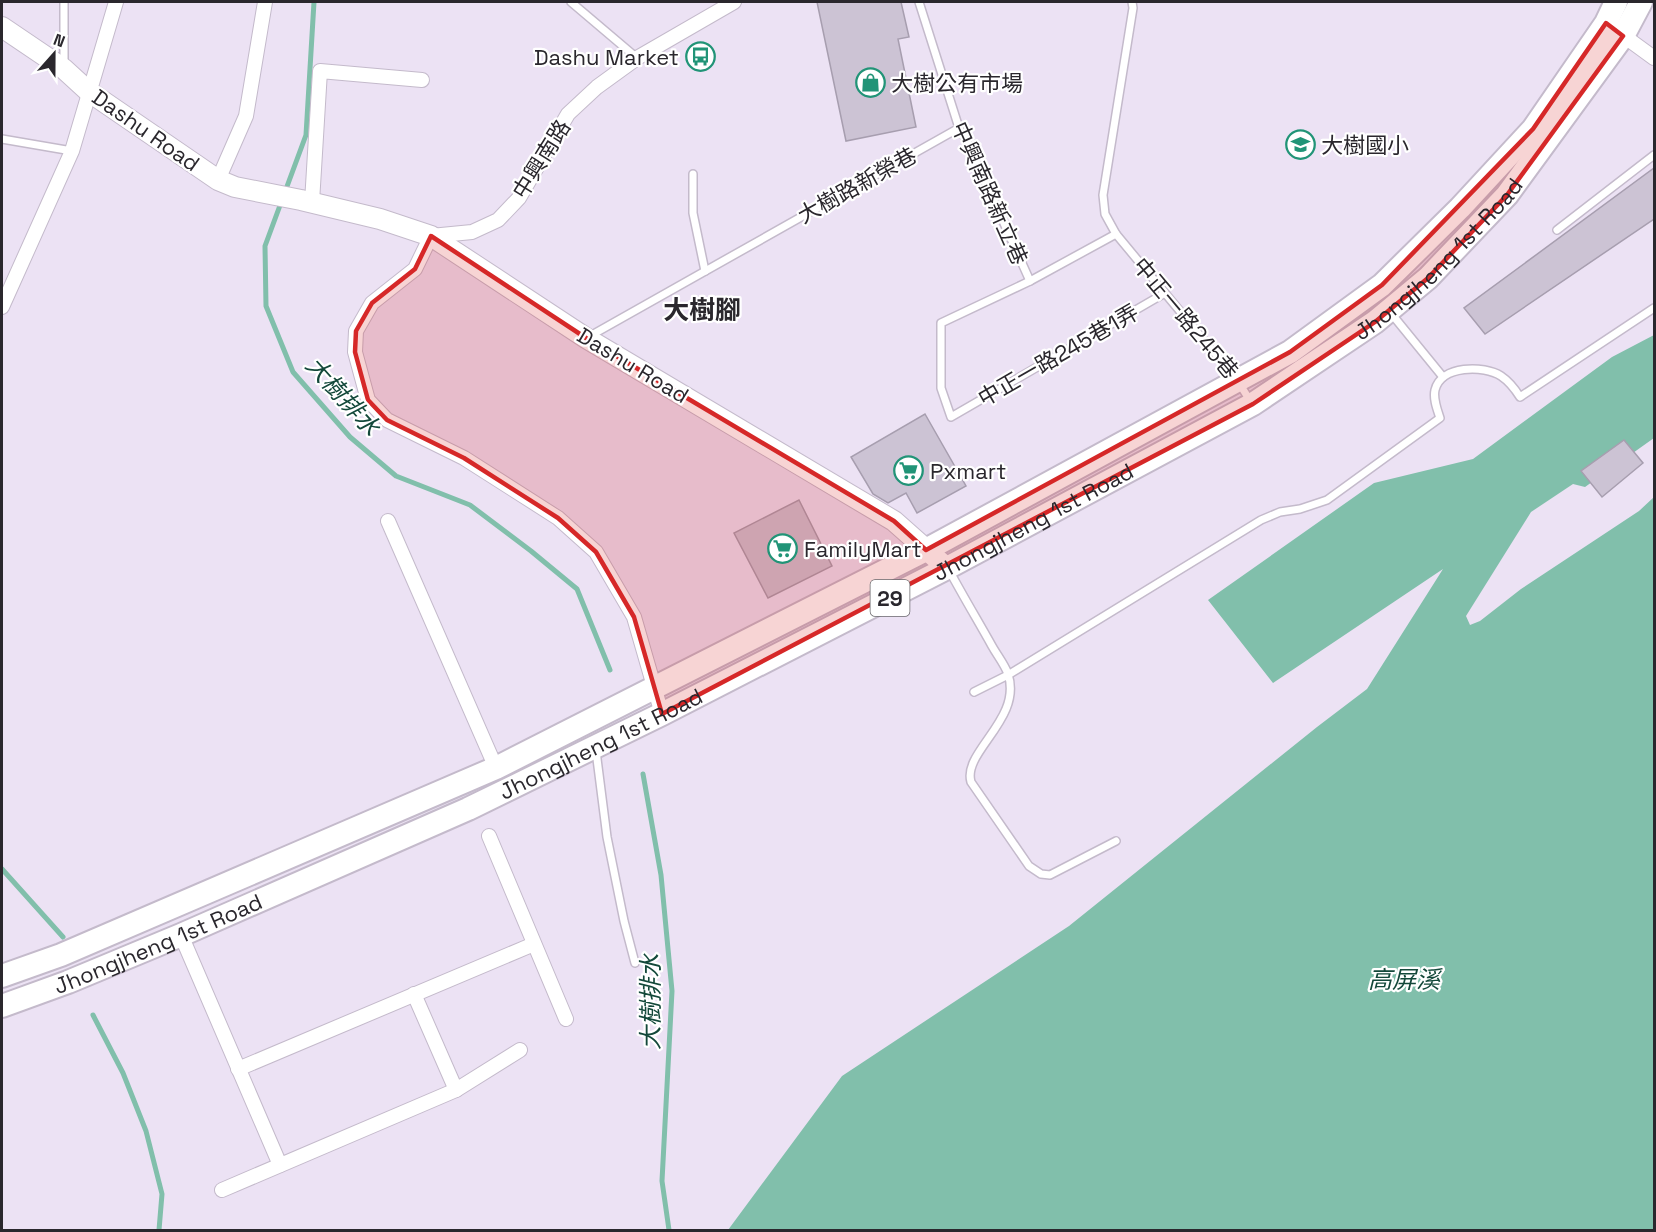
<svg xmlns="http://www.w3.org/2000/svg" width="1656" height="1232" font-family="'Space Grotesk','Noto Sans TC',sans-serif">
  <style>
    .water { fill: #81bfab }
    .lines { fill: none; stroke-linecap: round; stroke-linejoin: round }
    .stream { stroke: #81bfab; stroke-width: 5 }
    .building { fill: #ccc3d4; stroke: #a79eaf; stroke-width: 1.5 }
    .lane-casing { stroke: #c4bacb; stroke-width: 10 }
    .street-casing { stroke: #c4bacb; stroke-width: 16 }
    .secondary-casing { stroke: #c4bacb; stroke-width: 22 }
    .primary-casing { stroke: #c4bacb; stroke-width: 26 }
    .lane { stroke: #fff; stroke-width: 7 }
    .street { stroke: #fff; stroke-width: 14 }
    .secondary { stroke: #fff; stroke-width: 20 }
    .primary { stroke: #fff; stroke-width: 22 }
    .marked { fill: #d62828; fill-opacity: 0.2; stroke: #d62828; stroke-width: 4.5; stroke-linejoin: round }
    .labels { text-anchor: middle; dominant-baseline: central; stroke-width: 4.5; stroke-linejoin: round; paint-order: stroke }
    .shield { fill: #fff; stroke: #6a686c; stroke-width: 1.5 }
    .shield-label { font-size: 21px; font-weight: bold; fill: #2a272d }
    .poi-label { font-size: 22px; fill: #2a272d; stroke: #fff; text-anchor: start }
    .street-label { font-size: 22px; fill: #2a272d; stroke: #fff }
    .water-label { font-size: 24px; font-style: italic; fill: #13483a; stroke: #fff }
    .quarter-label { font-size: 26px; font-weight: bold; fill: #2a272d; stroke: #fff }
  </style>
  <rect width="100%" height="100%" fill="#ece2f4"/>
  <polygon class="water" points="1654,335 1654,438 1585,487 1573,484 1531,512 1466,616 1470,625 1480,621 1521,589 1639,511 1654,497 1654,1230 728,1230 842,1076 1069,926 1317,727 1367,689 1443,569 1273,683 1208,600 1374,483 1473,459 1612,357"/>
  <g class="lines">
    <g class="stream">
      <polyline points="314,2 306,135 265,246 266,306 293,372 350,437 396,476 470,505 531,551 577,589 610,670"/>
      <polyline points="643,774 661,875 672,991 662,1181 669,1230"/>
      <polyline points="2,869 63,937"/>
      <polyline points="93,1015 123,1073 146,1131 162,1194 159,1230"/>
    </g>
  </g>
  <g class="building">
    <polygon points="817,2 901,2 909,37 898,39 916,127 846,141"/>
    <polygon points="1654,168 1654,219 1485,334 1464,308"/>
    <polygon points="925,414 966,486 917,513 906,493 888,503 873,494 851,457"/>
    <polygon points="1624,440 1643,463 1602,497 1581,471"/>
    <polygon points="799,500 832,566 768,598 734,533"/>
  </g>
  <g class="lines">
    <defs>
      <g id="lane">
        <polyline points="64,2 64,65"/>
        <polyline points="571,2 637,58"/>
        <polyline points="919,2 959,128 967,141 1030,281"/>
        <polyline points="1132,2 1133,8 1103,195 1105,214 1116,234 1237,380 1251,402"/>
        <polyline points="2,139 72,151"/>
        <polyline points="693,174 693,213 705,271"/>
        <polyline points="1557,230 1654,155"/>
        <polyline points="1116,234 1030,281 941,323 941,388 951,417 1165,293"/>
        <polyline points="1390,312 1443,377"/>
        <polyline points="590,336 959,128"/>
        <path d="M949,570C963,596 978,621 992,646C997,655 1005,665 1008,674C1023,719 962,752 971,782L1029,866L1041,874L1050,875L1116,841"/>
        <path d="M974,692L1008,675L1261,520L1280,512L1300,509L1327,500L1440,418C1437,409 1433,399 1435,390C1441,365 1484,365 1501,376C1510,382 1515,389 1520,397L1654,308"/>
        <polyline points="596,751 607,837 624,921 635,963"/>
      </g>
      <g id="street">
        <polyline points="1617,31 1654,58"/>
        <polyline points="218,180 246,116 265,2"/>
        <polyline points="312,202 320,71 422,80"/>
        <polyline points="2,307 72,151 116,2"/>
        <polyline points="388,521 496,768"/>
        <polyline points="662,714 634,617 596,552 558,518 464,458 387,420 368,400 355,352 356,331 372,303 415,269 431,236 472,232 498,220 519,198 568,114 597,87 637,58 734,2"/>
        <polyline points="489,836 566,1019"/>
        <polyline points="181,935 280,1165"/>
        <polyline points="414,994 456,1090"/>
        <polyline points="238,1069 534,944"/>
        <polyline points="222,1190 456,1090 520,1050"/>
      </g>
      <polyline id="secondary" points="2,27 64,69 88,91 218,180 235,187 301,200 380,219 431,236 586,338 894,521 947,568"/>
      <g id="primary">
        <polyline points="2,976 61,955 496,768 926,550 1290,352 1382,285 1460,208 1533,129 1606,23 1616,2"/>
        <path id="s1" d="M2,1006L68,982L181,935L468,809L662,714L947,568L1253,404L1375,322L1428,278L1507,195L1623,36L1641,2"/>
      </g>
    </defs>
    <use href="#lane" class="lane-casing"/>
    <use href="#street" class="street-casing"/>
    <use href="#secondary" class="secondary-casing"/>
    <use href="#primary" class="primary-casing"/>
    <use href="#lane" class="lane"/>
    <use href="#street" class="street"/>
    <use href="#secondary" class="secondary"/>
    <use href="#primary" class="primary"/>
  </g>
  <path class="marked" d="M1606,23L1623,36L1507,195L1428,278L1375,322L1253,404L662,714L634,617L596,552L558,518L464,458L387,420L368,400L355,352L356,331L372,303L415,269L431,236L586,338L894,521L926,550L1290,352L1382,285L1533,129Z"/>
  <defs>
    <symbol id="bus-ring" viewBox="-11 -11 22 22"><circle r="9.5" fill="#fff" stroke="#219477" stroke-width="1.5"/><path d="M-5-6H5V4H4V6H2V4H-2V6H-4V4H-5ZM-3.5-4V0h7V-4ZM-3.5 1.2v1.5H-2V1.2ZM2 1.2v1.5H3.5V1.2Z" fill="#219477"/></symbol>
    <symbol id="shop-ring" viewBox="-11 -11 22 22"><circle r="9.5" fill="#fff" stroke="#219477" stroke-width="1.5"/><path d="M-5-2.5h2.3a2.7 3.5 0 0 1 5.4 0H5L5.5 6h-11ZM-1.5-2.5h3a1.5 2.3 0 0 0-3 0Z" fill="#219477"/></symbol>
    <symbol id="school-ring" viewBox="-11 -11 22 22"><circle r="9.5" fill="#fff" stroke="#219477" stroke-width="1.5"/><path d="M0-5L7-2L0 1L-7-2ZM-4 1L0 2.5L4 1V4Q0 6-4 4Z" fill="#219477"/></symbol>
    <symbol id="supermarket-ring" viewBox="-11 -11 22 22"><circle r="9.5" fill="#fff" stroke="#219477" stroke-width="1.5"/><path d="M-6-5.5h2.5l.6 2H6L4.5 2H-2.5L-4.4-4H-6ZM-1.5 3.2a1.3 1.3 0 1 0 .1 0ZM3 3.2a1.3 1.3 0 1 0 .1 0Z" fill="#219477"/></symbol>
  </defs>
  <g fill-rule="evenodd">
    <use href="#bus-ring" x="684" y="40" width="33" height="33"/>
    <use href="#shop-ring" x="854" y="66" width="33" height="33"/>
    <use href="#school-ring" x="1284" y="128" width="33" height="33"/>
    <use href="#supermarket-ring" x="892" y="454" width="33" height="33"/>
    <use href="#supermarket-ring" x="766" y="532" width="33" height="33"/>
  </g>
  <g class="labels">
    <rect class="shield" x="870.5" y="580" width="39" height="36" rx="4.5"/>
    <g class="shield-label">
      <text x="890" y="598">29</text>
    </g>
    <g class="poi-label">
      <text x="679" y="57" text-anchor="end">Dashu Market</text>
      <text x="891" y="83">大樹公有市場</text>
      <text x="1321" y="145">大樹國小</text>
      <text x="930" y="471">Pxmart</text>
      <text x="804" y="549">FamilyMart</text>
    </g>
    <g class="street-label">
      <text transform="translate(146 130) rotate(35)">Dashu Road</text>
      <text transform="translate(541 159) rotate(-58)">中興南路</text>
      <text transform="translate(857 185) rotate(-29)">大樹路新榮巷</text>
      <text transform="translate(990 193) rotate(66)">中興南路新立巷</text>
      <text stroke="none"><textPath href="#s1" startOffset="1626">Jhongjheng 1st Road</textPath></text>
      <text transform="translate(1186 318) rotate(50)">中正一路245巷</text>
      <text transform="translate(1058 355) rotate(-30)">中正一路245巷1弄</text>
      <text transform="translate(633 365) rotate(31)">Dashu Road</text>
      <text stroke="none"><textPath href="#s1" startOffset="1140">Jhongjheng 1st Road</textPath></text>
      <text stroke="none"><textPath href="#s1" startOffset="654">Jhongjheng 1st Road</textPath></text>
      <text stroke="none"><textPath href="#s1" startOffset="168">Jhongjheng 1st Road</textPath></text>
    </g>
    <g class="water-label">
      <text transform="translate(343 396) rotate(48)">大樹排水</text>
      <text x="1404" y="979">高屏溪</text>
      <text transform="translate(650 1002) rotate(-90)">大樹排水</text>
    </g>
    <g class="quarter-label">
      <text x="702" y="310">大樹腳</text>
    </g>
  </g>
  <rect width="1656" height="1232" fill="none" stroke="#2a272d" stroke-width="6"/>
  <g transform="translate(54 54) rotate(21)" stroke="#ffffff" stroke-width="4.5" paint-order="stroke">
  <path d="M0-4.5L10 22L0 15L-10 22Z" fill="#2a272d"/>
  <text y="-9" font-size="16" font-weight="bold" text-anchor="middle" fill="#2a272d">N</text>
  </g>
</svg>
